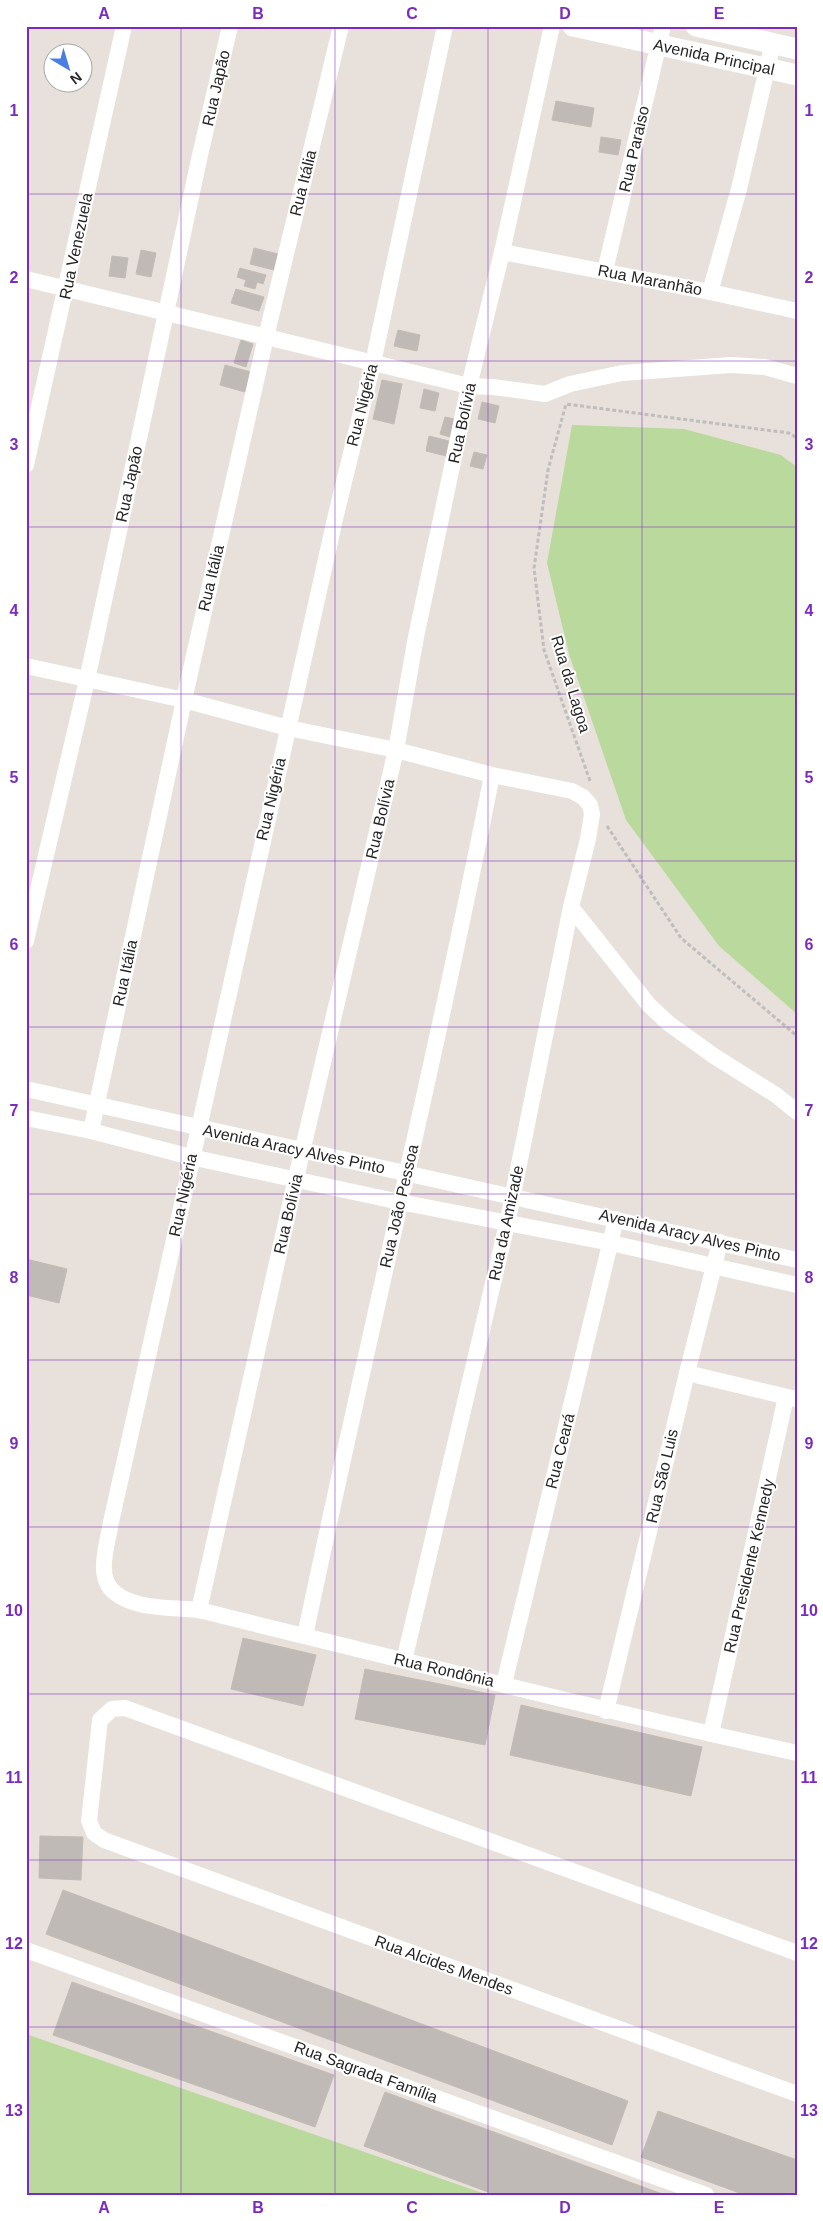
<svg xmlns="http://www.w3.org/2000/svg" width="823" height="2221" font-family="Arial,sans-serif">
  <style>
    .green { fill: #bad99c }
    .building { fill: #c0bab7; stroke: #c3bbb4 }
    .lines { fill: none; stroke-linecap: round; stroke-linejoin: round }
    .path { stroke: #bebebe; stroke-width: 3; stroke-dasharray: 4 2.5; stroke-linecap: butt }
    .minor { stroke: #fff; stroke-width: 16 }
    .tertiary { stroke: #fff; stroke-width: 21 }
    .grid { fill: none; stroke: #7b2cbf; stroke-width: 1; stroke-opacity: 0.55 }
    .labels { text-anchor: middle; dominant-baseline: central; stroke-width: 4; stroke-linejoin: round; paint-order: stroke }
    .street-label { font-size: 16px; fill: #272727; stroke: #fff }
    .neatline { fill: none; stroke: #7b2cbf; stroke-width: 2 }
    .grid-label { font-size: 16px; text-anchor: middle; font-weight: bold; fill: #7b2cbf }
  </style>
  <rect width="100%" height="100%" fill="#e8e0da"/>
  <g class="green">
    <polygon points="572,425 684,429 781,455 797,467 797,1014 719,946 626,820 569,654 547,563"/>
    <polygon points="26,2034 488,2195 26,2195"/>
  </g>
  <g class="building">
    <polygon points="556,101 594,108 591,127 552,120"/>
    <polygon points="601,137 621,140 618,155 599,152"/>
    <polygon points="254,248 278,254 274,270 250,264"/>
    <polygon points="141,250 156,253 151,277 136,274"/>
    <polygon points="112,256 128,258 125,278 109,276"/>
    <polygon points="240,268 266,275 263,284 257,282 255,289 244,286 246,280 237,277"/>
    <polygon points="236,289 264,297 259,311 231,303"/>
    <polygon points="398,330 420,335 417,351 394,346"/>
    <polygon points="241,340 253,344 246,367 234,363"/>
    <polygon points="225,365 251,372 245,392 220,385"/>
    <polygon points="382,380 402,384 394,424 373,419"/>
    <polygon points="424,389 439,393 435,411 420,408"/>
    <polygon points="482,402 499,406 495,423 478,419"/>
    <polygon points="445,417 454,419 450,437 440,434"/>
    <polygon points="429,436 449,441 446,456 426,451"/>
    <polygon points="474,452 487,455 483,469 470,466"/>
    <polygon points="26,1259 67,1269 59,1303 26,1295"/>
    <polygon points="243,1638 316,1655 303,1706 231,1689"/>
    <polygon points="365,1669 495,1695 485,1745 355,1719"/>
    <polygon points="521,1705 702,1747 691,1796 510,1755"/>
    <polygon points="40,1836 83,1837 81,1880 39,1878"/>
    <polygon points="63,1890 628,2101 612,2145 46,1934"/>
    <polygon points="72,1982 334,2075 315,2127 53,2035"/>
    <polygon points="385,2092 665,2195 496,2195 364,2146"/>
    <polygon points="658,2111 797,2160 797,2195 745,2195 641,2157"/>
  </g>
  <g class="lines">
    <g class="path">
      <polyline points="590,781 544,650 534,568 548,470 566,404 789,433 797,438"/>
      <polyline points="607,826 681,938 797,1036"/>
    </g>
    <g class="minor">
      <path d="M445,26L373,363L335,519L111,1522C108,1543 95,1576 114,1592C135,1610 171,1607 197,1610C205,1611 214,1614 223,1616C414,1663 605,1711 797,1753"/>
      <polyline points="502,252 710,292 797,311"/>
      <polyline points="605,271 663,26"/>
      <polyline points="26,279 469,386 493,387 545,394 570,384 622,373 731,365 765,367 797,376"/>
      <polyline points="710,292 739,189 773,43"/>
      <polyline points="26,465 124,26"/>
      <polyline points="26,666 184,700 288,728 396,750 492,775 572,791 583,797 590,805 592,814 588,839 571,907 507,1224 404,1661"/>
      <polyline points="571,907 648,1004 668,1023 714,1056 776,1095 797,1112"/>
      <polyline points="26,941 87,680 200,155 230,26"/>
      <polyline points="26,1089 797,1260"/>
      <polyline points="26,1118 91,1131 191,1157 400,1202 611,1243 797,1285"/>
      <polyline points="91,1131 184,700 266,337 341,26"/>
      <polyline points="687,1373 796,1399"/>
      <polyline points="199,1610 296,1178 396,750 416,637 469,386 502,252 552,26"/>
      <path d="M305,1636C365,1349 435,1063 492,775"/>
      <polyline points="504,1684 616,1219"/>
      <polyline points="606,1711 687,1373 720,1242"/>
      <polyline points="711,1734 786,1397"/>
      <polyline points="26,1950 706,2195"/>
      <polyline points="797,1953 125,1708 112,1709 100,1720 89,1821 94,1833 104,1840 797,2094"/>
    </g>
    <g class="tertiary">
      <polyline points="573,26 797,75"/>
      <polyline points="696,26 797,49"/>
    </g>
  </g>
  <path class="grid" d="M181,26V2195M335,26V2195M488,26V2195M642,26V2195M26,194H797M26,361H797M26,527H797M26,694H797M26,861H797M26,1027H797M26,1194H797M26,1360H797M26,1527H797M26,1694H797M26,1860H797M26,2027H797"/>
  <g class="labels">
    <g class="street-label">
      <text transform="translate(714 57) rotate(12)">Avenida Principal</text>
      <text transform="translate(216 88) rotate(-77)">Rua Japão</text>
      <text transform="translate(634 149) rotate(-77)">Rua Paraiso</text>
      <text transform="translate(303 183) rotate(-76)">Rua Itália</text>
      <text transform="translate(76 246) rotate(-78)">Rua Venezuela</text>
      <text transform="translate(650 280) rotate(11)">Rua Maranhão</text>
      <text transform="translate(362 405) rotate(-76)">Rua Nigéria</text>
      <text transform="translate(462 423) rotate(-78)">Rua Bolívia</text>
      <text transform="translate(129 484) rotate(-78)">Rua Japão</text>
      <text transform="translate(211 578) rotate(-77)">Rua Itália</text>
      <text transform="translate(571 684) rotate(73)">Rua da Lagoa</text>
      <text transform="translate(271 799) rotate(-77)">Rua Nigéria</text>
      <text transform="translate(380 819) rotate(-77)">Rua Bolívia</text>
      <text transform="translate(125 973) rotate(-78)">Rua Itália</text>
      <text transform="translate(294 1149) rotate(12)">Avenida Aracy Alves Pinto</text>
      <text transform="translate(183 1195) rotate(-78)">Rua Nigéria</text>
      <text transform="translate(399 1206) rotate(-77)">Rua João Pessoa</text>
      <text transform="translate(288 1214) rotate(-77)">Rua Bolívia</text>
      <text transform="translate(506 1223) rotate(-78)">Rua da Amizade</text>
      <text transform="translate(690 1235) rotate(13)">Avenida Aracy Alves Pinto</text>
      <text transform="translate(560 1451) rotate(-76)">Rua Ceará</text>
      <text transform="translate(662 1476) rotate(-77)">Rua São Luis</text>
      <text transform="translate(749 1566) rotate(-77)">Rua Presidente Kennedy</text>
      <text transform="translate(444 1670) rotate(13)">Rua Rondônia</text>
      <text transform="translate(444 1965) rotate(20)">Rua Alcides Mendes</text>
      <text transform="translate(366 2072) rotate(20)">Rua Sagrada Família</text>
    </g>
  </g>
  <rect width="823" height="2221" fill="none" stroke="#ffffff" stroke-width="55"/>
  <g transform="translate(68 68) rotate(142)"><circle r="24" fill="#ffffff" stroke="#a9a9a9"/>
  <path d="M0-4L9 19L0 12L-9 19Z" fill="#4b7ee4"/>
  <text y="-8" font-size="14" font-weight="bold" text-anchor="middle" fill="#272727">N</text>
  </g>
  <rect x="28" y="28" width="768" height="2166" class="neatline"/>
  <g class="grid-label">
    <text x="104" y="19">A</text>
    <text x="258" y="19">B</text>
    <text x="412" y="19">C</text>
    <text x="565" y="19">D</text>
    <text x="719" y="19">E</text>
    <text x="14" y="116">1</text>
    <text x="809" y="116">1</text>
    <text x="14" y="283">2</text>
    <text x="809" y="283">2</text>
    <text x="14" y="450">3</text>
    <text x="809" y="450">3</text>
    <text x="14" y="616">4</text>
    <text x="809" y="616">4</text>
    <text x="14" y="783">5</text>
    <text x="809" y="783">5</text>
    <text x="14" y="950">6</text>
    <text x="809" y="950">6</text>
    <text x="14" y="1116">7</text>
    <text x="809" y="1116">7</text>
    <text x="14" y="1283">8</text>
    <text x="809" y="1283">8</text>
    <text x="14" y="1449">9</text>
    <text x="809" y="1449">9</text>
    <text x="14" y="1616">10</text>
    <text x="809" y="1616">10</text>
    <text x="14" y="1783">11</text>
    <text x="809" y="1783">11</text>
    <text x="14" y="1949">12</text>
    <text x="809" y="1949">12</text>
    <text x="14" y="2116">13</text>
    <text x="809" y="2116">13</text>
    <text x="104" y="2213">A</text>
    <text x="258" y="2213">B</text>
    <text x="412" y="2213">C</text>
    <text x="565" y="2213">D</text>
    <text x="719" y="2213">E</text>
  </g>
</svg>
